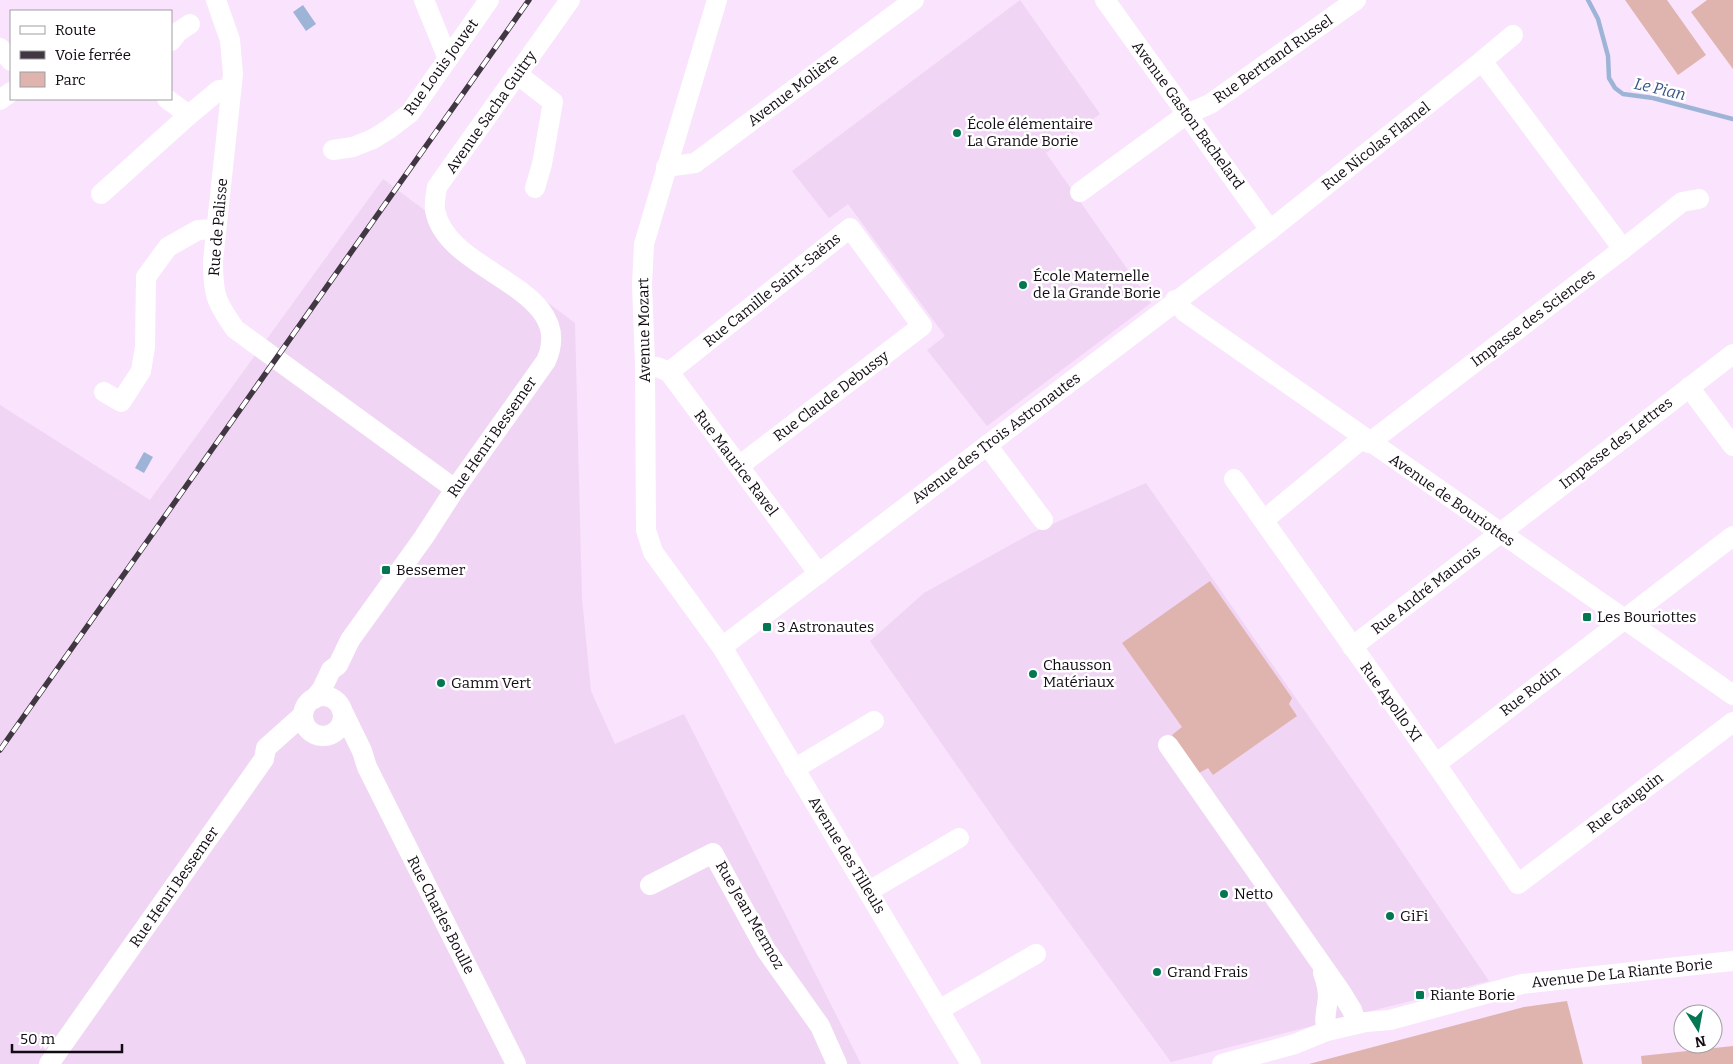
<svg xmlns="http://www.w3.org/2000/svg" width="1733" height="1064" font-family="Bitter,serif">
  <style>
    .built { fill: #f1d5f4 }
    .green { fill: #dfb4af }
    .water { fill: #9eb4d7 }
    .lines { fill: none; stroke-linecap: round; stroke-linejoin: round }
    .stream { stroke: #9eb4d7; stroke-width: 4.5 }
    .minor { stroke: #fff; stroke-width: 20 }
    .rail-casing { stroke: #413743; stroke-width: 5.5 }
    .rail { stroke: #fff; stroke-width: 4; stroke-dasharray: 11; stroke-linecap: butt }
    .poi-dot { fill: #047752; stroke: #fff; stroke-width: 2 }
    .labels { text-anchor: middle; dominant-baseline: central; stroke-width: 5; stroke-linejoin: round; paint-order: stroke }
    .street-label { font-size: 15px; fill: #120b13; stroke: #fff }
    .poi-label { font-size: 15px; fill: #120b13; stroke: #fff; text-anchor: start }
    .water-label { font-size: 16px; font-style: italic; fill: #375584; stroke: #fff }
  </style>
  <rect width="100%" height="100%" fill="#fae3fc"/>
  <g class="built">
    <polygon points="1020,0 1100,114 1046,153 1151,303 987,426 927,350 945,336 848,204 829,218 792,171"/>
    <polygon points="383,179 575,323 582,599 591,691 615,744 684,714 861,1064 0,1064 0,405 150,500"/>
    <polygon points="1146,483 1364,796 1489,981 1171,1062 1013,846 870,641 924,593 1032,533"/>
  </g>
  <g class="green">
    <polygon points="1625,0 1667,0 1706,55 1678,75"/>
    <polygon points="1707,0 1733,0 1733,69 1691,12"/>
    <polygon points="1210,581 1292,698 1289,704 1297,716 1213,775 1208,768 1199,773 1172,735 1182,727 1122,643"/>
    <polygon points="1567,1001 1583,1064 1309,1064 1524,1007"/>
    <polygon points="1733,1046 1733,1064 1642,1064 1641,1056"/>
  </g>
  <g class="water">
    <polygon points="303,5 316,24 306,31 293,12"/>
    <polygon points="144,452 153,457 144,473 135,468"/>
  </g>
  <g class="lines">
    <polyline class="stream" points="1588,0 1598,19 1608,56 1609,78 1615,88 1623,94 1653,98 1733,119"/>
    <g class="minor">
      <path d="M216,0L230,40L233,74L213,261C213,295 216,302 235,329L455,489"/>
      <polyline points="424,0 448,59"/>
      <polyline points="717,0 644,244 642,285 645,363 646,530 653,552 722,647 971,1064"/>
      <polyline points="1105,0 1270,230"/>
      <polyline points="171,41 178,32 190,24"/>
      <polyline points="0,48 11,61"/>
      <polyline points="1482,61 1623,249"/>
      <polyline points="517,74 553,102 542,164 535,188"/>
      <polyline points="167,99 189,115"/>
      <polyline points="0,100 11,92"/>
      <polyline points="333,150 353,147 373,139 389,129 410,113 489,0"/>
      <polyline points="666,167 695,163 914,0"/>
      <polyline points="1080,192 1187,114 1210,104 1356,0"/>
      <polyline points="101,194 189,115 219,90 231,89"/>
      <path d="M1175,300L1185,312C1367,441 1551,567 1733,695"/>
      <polyline points="657,367 669,372 819,574"/>
      <polyline points="669,372 850,228 922,326 739,466"/>
      <polyline points="1689,387 1733,446"/>
      <polyline points="104,392 121,402 141,371 145,347 146,277 168,247 198,230 216,229"/>
      <polyline points="1369,443 1623,249 1682,202 1699,199"/>
      <polyline points="987,445 1043,520"/>
      <polyline points="1234,479 1436,764 1518,884 1733,722"/>
      <polyline points="1264,520 1363,438"/>
      <polyline points="722,647 1270,230 1482,61 1513,35"/>
      <polyline points="1352,647 1733,354"/>
      <circle cx="323" cy="716" r="20"/>
      <path d="M314,699L322,689L331,670L338,665L350,640L424,537L455,489L546,361C579,287 446,274 435,210C434,203 436,194 437,187L570,0"/>
      <polyline points="342,710 362,751 367,767 516,1064"/>
      <polyline points="1168,745 1341,992 1352,1010 1357,1024"/>
      <polyline points="1436,764 1733,536"/>
      <polyline points="794,769 874,721"/>
      <polyline points="650,885 713,853 766,950 820,1026 837,1064"/>
      <polyline points="869,891 959,838"/>
      <path d="M1323,973C1326,981 1328,989 1328,998C1327,1009 1323,1020 1327,1031"/>
      <polyline points="939,1010 1036,954"/>
      <polyline points="49,1064 264,759 266,748 303,715"/>
      <polyline points="1222,1064 1295,1044 1327,1031 1366,1022 1390,1020 1522,984 1733,961"/>
    </g>
    <defs>
      <polyline id="rail" points="0,750 529,0"/>
    </defs>
    <use href="#rail" class="rail-casing"/>
    <use href="#rail" class="rail"/>
  </g>
  <g class="poi-dot">
    <circle cx="957" cy="133" r="5"/>
    <circle cx="1023" cy="285" r="5"/>
    <rect x="381" y="565" width="10" height="10" rx="2.5"/>
    <rect x="1582" y="612" width="10" height="10" rx="2.5"/>
    <rect x="762" y="622" width="10" height="10" rx="2.5"/>
    <circle cx="1033" cy="674" r="5"/>
    <circle cx="441" cy="683" r="5"/>
    <circle cx="1224" cy="894" r="5"/>
    <circle cx="1390" cy="916" r="5"/>
    <circle cx="1157" cy="972" r="5"/>
    <rect x="1415" y="990" width="10" height="10" rx="2.5"/>
  </g>
  <g class="labels">
    <g class="street-label">
      <text transform="translate(1273 59) rotate(-35)">Rue Bertrand Russel</text>
      <text transform="translate(441 67) rotate(-54)">Rue Louis Jouvet</text>
      <text transform="translate(793 90) rotate(-37)">Avenue Molière</text>
      <text transform="translate(491 112) rotate(-55)">Avenue Sacha Guitry</text>
      <text transform="translate(1188 115) rotate(54)">Avenue Gaston Bachelard</text>
      <text transform="translate(1376 146) rotate(-38)">Rue Nicolas Flamel</text>
      <text transform="translate(218 227) rotate(-85)">Rue de Palisse</text>
      <text transform="translate(772 290) rotate(-39)">Rue Camille Saint-Saëns</text>
      <text transform="translate(1533 318) rotate(-37)">Impasse des Sciences</text>
      <text transform="translate(644 330) rotate(-91)">Avenue Mozart</text>
      <text transform="translate(831 396) rotate(-37)">Rue Claude Debussy</text>
      <text transform="translate(492 437) rotate(-55)">Rue Henri Bessemer</text>
      <text transform="translate(996 438) rotate(-37)">Avenue des Trois Astronautes</text>
      <text transform="translate(1616 443) rotate(-38)">Impasse des Lettres</text>
      <text transform="translate(736 463) rotate(53)">Rue Maurice Ravel</text>
      <text transform="translate(1452 500) rotate(35)">Avenue de Bouriottes</text>
      <text transform="translate(1426 590) rotate(-38)">Rue André Maurois</text>
      <text transform="translate(1530 691) rotate(-38)">Rue Rodin</text>
      <text transform="translate(1391 702) rotate(54)">Rue Apollo XI</text>
      <text transform="translate(1625 803) rotate(-37)">Rue Gauguin</text>
      <text transform="translate(847 855) rotate(59)">Avenue des Tilleuls</text>
      <text transform="translate(174 887) rotate(-55)">Rue Henri Bessemer</text>
      <text transform="translate(441 915) rotate(63)">Rue Charles Boulle</text>
      <text transform="translate(750 915) rotate(60)">Rue Jean Mermoz</text>
      <text transform="translate(1622 973) rotate(-6)">Avenue De La Riante Borie</text>
    </g>
    <g class="poi-label">
      <text x="967" y="124">École élémentaire<tspan x="967" dy="17">La Grande Borie</tspan></text>
      <text x="1033" y="276">École Maternelle<tspan x="1033" dy="17">de la Grande Borie</tspan></text>
      <text x="396" y="570">Bessemer</text>
      <text x="1597" y="617">Les Bouriottes</text>
      <text x="777" y="627">3 Astronautes</text>
      <text x="1043" y="665">Chausson<tspan x="1043" dy="17">Matériaux</tspan></text>
      <text x="451" y="683">Gamm Vert</text>
      <text x="1234" y="894">Netto</text>
      <text x="1400" y="916">GiFi</text>
      <text x="1167" y="972">Grand Frais</text>
      <text x="1430" y="995">Riante Borie</text>
    </g>
    <g class="water-label">
      <text transform="translate(1660 89) rotate(13)">Le Pian</text>
    </g>
  </g>
  <rect x="10" y="10" width="162" height="90" fill="#ffffff" stroke="#a09da1"/>
  <rect x="20" y="26" width="25" height="8" fill="#ffffff" stroke="#a09da1"/>
  <text x="55" y="35" font-size="15" fill="#120b13">Route</text>
  <rect x="20" y="51" width="25" height="8" fill="#413743" stroke="#a09da1"/>
  <text x="55" y="60" font-size="15" fill="#120b13">Voie ferrée</text>
  <rect x="20" y="72" width="25" height="15" fill="#dfb4af" stroke="#a09da1"/>
  <text x="55" y="85" font-size="15" fill="#120b13">Parc</text>
  <g transform="translate(1698 1029) rotate(169)"><circle r="24" fill="#ffffff" stroke="#a09da1"/>
  <path d="M0-4L9 19L0 12L-9 19Z" fill="#047752"/>
  <text y="-8" font-size="14" font-weight="bold" text-anchor="middle" fill="#120b13">N</text>
  </g>
  <path d="M12 1044v8h110v-8" fill="none" stroke="#120b13" stroke-width="2.5"/>
  <text x="20" y="1044" font-size="15" fill="#120b13" stroke="#ffffff" stroke-width="4" paint-order="stroke">50 m</text>
</svg>
